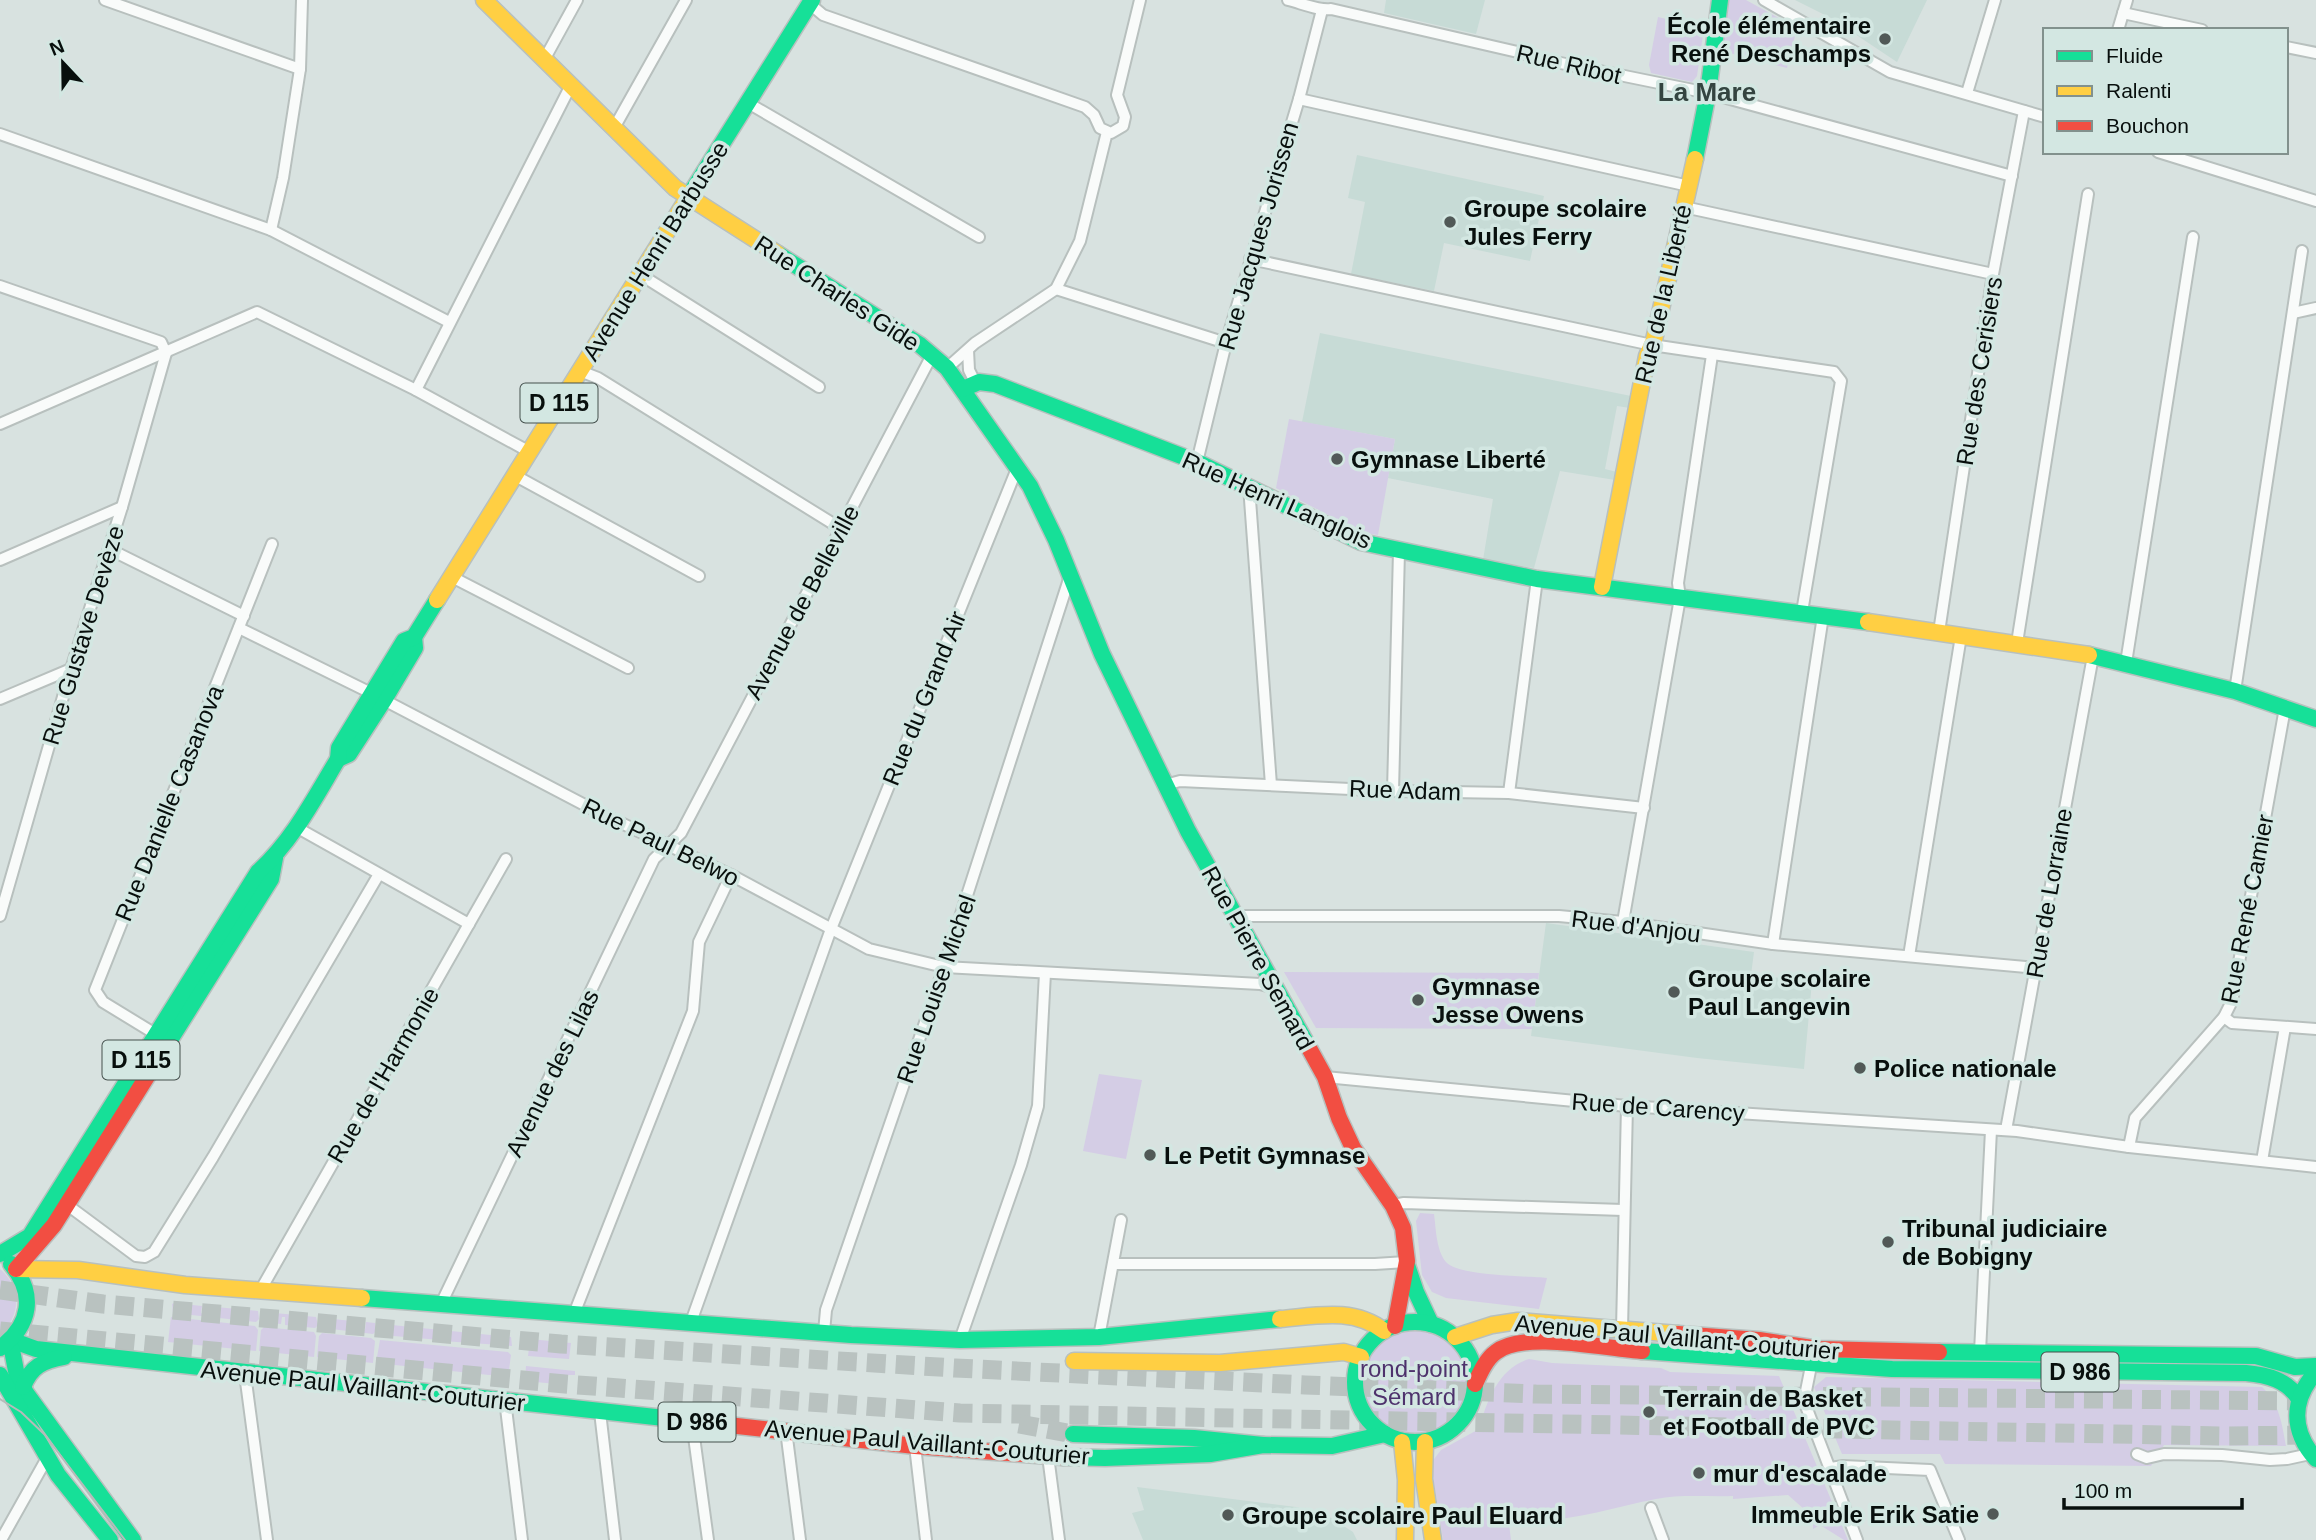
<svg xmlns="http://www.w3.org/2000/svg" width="2316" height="1540" font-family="Arial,sans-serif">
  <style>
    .built { fill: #c7dbd6 }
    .green { fill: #d4cde5 }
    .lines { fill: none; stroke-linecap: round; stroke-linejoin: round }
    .highway-tunnel { stroke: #b9c2c0; stroke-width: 19; stroke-dasharray: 19 10; stroke-linecap: butt }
    .street-casing { stroke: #b8c0be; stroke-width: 14 }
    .fast-casing { stroke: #b8c0be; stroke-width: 19 }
    .slow-casing { stroke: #b8c0be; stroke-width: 19 }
    .jam-casing { stroke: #b8c0be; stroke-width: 19 }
    .street { stroke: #f9fbfa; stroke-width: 10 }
    .fast { stroke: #16e098; stroke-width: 16 }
    .slow { stroke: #ffcf43; stroke-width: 16 }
    .jam { stroke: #f24e42; stroke-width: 16 }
    .tram { stroke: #b7bab9; stroke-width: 2 }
    .poi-dot { fill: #515957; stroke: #d3e7e2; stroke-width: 2.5 }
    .labels { text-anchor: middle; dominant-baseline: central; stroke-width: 7; stroke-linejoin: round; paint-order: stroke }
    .shield { fill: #d3e7e2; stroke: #45504d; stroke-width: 2 }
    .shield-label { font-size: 23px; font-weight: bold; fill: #080f0d }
    .poi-label { font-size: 24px; font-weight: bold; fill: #080f0d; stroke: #d3e7e2; text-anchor: start }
    .street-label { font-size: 24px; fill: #080f0d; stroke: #d3e7e2 }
    .park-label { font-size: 24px; fill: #4e326c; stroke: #d3e7e2 }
    .neighbourhood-label { font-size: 26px; font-weight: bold; fill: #344440; stroke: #d3e7e2 }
  </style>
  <rect width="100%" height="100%" fill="#d8e2e0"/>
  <g class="built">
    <polygon points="1386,0 1485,0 1476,34 1384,13"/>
    <polygon points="1795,0 1927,0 1897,62 1831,18"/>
    <polygon points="1357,155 1544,196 1530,261 1444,243 1434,291 1351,274 1365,202 1348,198"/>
    <polygon points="1320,333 1631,396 1630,408 1617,406 1605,469 1617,472 1615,480 1560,471 1534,568 1483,560 1493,499 1388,478 1395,439 1302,422"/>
    <polygon points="1546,923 1754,952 1751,975 1812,981 1804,1069 1697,1058 1531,1036"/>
    <polygon points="1137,1487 1296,1507 1328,1516 1353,1532 1357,1540 1143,1540 1132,1513 1144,1510"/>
  </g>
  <g class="green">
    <polygon points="1729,0 1746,0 1797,28 1787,68 1722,51"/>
    <polygon points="1658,17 1704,28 1697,76 1692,82 1651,73 1649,65"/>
    <polygon points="1289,419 1395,439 1378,535 1363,533 1276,488"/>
    <polygon points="1284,972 1539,973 1532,1029 1316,1028"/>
    <polygon points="1099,1074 1142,1080 1126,1159 1083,1151"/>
    <path d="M1420,1213L1434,1214C1436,1228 1436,1250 1446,1262C1458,1276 1526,1276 1547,1278L1539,1309L1446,1298L1432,1292L1422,1275L1416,1221Z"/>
    <path d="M0,1269C22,1288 21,1316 0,1335Z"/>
    <polygon points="174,1303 202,1306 201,1313 204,1314 205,1306 258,1311 259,1319 256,1322 173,1313 172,1304"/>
    <polygon points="265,1312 316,1317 318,1325 315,1328 285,1325 285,1317 282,1317 281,1324 264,1323 262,1320"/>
    <polygon points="171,1317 255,1326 258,1330 256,1351 168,1342"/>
    <polygon points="323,1318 362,1322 362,1330 365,1330 366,1322 375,1323 376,1331 373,1334 323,1328 321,1325"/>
    <polygon points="382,1324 511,1337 512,1346 443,1341 443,1333 440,1333 440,1340 382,1335 380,1325"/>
    <polygon points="264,1327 314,1332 316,1336 314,1357 259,1351 261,1330"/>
    <circle cx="1415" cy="1382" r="51"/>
    <polygon points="322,1333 371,1338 375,1341 373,1363 317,1357 319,1336"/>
    <polygon points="530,1339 571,1343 569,1359 528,1356"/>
    <polygon points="380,1340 508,1352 511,1355 508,1377 376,1363"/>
    <path d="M1529,1359L1552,1363L1661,1368L1670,1372L1779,1376L1848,1540H1844L1820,1525L1813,1529V1517L1788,1495L1733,1499V1496C1708,1497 1680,1494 1656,1499C1610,1508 1564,1525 1516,1519L1509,1524L1511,1540H1443L1431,1463L1441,1450L1479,1429C1487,1400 1499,1368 1529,1359Z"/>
    <polygon points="526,1366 575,1371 575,1375 568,1375 567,1385 525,1381"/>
    <path d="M1826,1377L2262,1387C2279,1402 2282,1424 2286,1446L2164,1445L2151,1466L1945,1464L1940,1454H1842L1814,1387Z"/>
  </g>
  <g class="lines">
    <g class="highway-tunnel">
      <polyline points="0,1290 103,1304 561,1344 955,1368 1305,1385 1536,1394 2316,1401"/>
      <polyline points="0,1331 565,1384 960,1413 2222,1436 2316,1435"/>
      <polyline points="1019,1424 1073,1434"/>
    </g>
    <defs>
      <g id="street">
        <polyline points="105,0 300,69"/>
        <path d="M1288,0C1301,3 1319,11 1331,9L1522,53L1536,58L1708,93L2012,176"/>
        <polyline points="1764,0 1890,72 2045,117"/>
        <polyline points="810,4 823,15 1085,107 1094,115 1100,128 1111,133 1123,126 1125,117 1117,95 1140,0"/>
        <polyline points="2123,13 2202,30"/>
        <polyline points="2118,30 2127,0"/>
        <polyline points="2286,47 2316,53"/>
        <polyline points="544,60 577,0"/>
        <polyline points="1967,93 1995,0"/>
        <polyline points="1299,99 1689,186"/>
        <polyline points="748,103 979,237"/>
        <polyline points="614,128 686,0"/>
        <polyline points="0,134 271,230 449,322"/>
        <polyline points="2158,152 2316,201"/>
        <polyline points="1684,207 1993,274"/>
        <polyline points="271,230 283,178 300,69 302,0"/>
        <polyline points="1250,259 1652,345 1834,372 1841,381 1802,612"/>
        <polyline points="641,275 819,387"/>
        <polyline points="0,286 161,342 166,353"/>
        <polyline points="1056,289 1226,343"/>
        <polyline points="2293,313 2316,308"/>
        <polyline points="968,350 969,370 975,382"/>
        <polyline points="947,368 975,343 1056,289 1080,241 1107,132"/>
        <polyline points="580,371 598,378 840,528"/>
        <polyline points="416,390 570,87"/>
        <polyline points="0,424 257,312 416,390 528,451"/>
        <polyline points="1197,462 1226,343 1299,99 1322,10"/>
        <polyline points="514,475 699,576"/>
        <polyline points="1249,486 1271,785"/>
        <polyline points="109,549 244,616"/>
        <polyline points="0,560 122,507"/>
        <polyline points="452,577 628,668"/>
        <polyline points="239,628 371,693"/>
        <polyline points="1939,632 1993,274 2024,111"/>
        <polyline points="2017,643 2088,194"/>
        <polyline points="2126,663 2193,237"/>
        <polyline points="2235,691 2302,251"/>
        <polyline points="0,699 71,669"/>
        <polyline points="384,700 600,813 731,875 869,949 944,967 1260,984 1275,988"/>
        <polyline points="1165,785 1180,781 1393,791 1509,793 1644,808"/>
        <polyline points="1393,791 1399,551"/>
        <polyline points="1509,793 1537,579"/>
        <polyline points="296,827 469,924"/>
        <polyline points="0,916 71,669 122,507 166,353"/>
        <polyline points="1235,916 1559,916 1623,922 1773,944 2036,968"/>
        <polyline points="1623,922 1680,598 1678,583 1712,355"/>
        <polyline points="1773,944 1823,616"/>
        <polyline points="1909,956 1961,636"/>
        <polyline points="2224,1017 2232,1023 2316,1029"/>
        <polyline points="157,1035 103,1002 95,990 272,544"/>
        <polyline points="1325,1077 1627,1106 2017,1131 2129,1147 2135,1118 2224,1017 2232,1001 2285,708"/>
        <polyline points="2006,1130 2093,656"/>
        <polyline points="2129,1147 2316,1167"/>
        <polyline points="2262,1161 2285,1027"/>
        <polyline points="66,1204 136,1256 145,1257 154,1252 213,1157 379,874"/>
        <polyline points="1393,1205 1404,1203 1623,1210"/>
        <polyline points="1114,1264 1375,1264 1406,1262"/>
        <polyline points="260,1291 506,859"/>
        <polyline points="441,1304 654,859 681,833 932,355"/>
        <polyline points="574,1314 693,1011 699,942 731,875"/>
        <polyline points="691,1322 831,929 1018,466"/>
        <polyline points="1622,1329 1627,1106"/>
        <polyline points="824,1332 826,1310 941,976 1070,576"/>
        <polyline points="1099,1337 1121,1220"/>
        <polyline points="960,1340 1021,1165 1038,1106 1045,973"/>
        <polyline points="1980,1352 1991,1130"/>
        <polyline points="1812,1361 1804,1401 1857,1540"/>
        <polyline points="245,1374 267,1540"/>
        <polyline points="505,1400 522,1540"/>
        <polyline points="600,1412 615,1540"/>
        <polyline points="692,1422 708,1540"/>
        <polyline points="786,1430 800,1540"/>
        <polyline points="915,1446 926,1540"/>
        <polyline points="2137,1454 2147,1458 2164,1454 2222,1455 2270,1460 2287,1459 2310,1454"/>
        <polyline points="1048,1456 1059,1540"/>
        <polyline points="1831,1468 1843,1466 1930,1470 1959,1540"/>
        <polyline points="1651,1508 1663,1540"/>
        <polyline points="1,1540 47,1458"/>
      </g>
      <g id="fast">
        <polyline points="1695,159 1708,93 1720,0"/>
        <polyline points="686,201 812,0"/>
        <polyline points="778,254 920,345 947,368 1030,486 1056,540 1102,654 1188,831 1309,1048"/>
        <polyline points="963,389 979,382 995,384 1197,462 1361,542 1537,579 1868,622"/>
        <polyline points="2089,655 2235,691 2316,719"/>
        <polyline points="338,759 349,754 384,700 415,648 414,637"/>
        <polyline points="153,1067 271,879 275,858"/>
        <path d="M0,1254L30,1236L258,872C293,840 314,799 338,759L339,748L404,641L414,637L437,600"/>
        <polyline points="1407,1265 1416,1292 1431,1324"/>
        <polyline points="362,1298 851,1335 960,1340 1099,1337 1280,1319"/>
        <circle cx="1415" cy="1382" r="60"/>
        <polyline points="11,1340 36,1349 719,1424"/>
        <polyline points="8,1343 12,1350 17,1376 26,1393 133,1540"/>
        <path d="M0,1348C31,1325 36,1294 11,1264"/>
        <path d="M1642,1351L1892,1369L2246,1373C2268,1375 2287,1380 2299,1399"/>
        <polyline points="1939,1352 2256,1356 2295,1367 2316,1366"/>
        <path d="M2316,1372C2291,1400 2291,1431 2316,1459"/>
        <polyline points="0,1375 58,1475 110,1540"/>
        <path d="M23,1387C31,1366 43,1361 64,1357"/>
        <polyline points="1073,1434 1194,1438 1263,1445"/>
        <polyline points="1063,1457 1105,1458 1210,1454 1263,1445 1332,1446 1385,1434"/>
      </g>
      <g id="slow">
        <polyline points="484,0 675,188 778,254"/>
        <polyline points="1602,587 1647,356 1654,340 1695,159"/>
        <polyline points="437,600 686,201"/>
        <polyline points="1868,622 2089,655"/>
        <polyline points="16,1269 78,1270 185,1285 362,1298"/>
        <path d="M1280,1319C1316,1316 1353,1307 1384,1331"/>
        <polyline points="1455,1337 1492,1325 1518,1321 1678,1334"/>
        <polyline points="1074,1361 1220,1363 1344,1352 1361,1357"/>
        <polyline points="1402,1442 1406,1480 1405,1540"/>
        <polyline points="1425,1442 1424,1479 1433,1540"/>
      </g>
      <g id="jam">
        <polyline points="1309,1048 1325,1077 1339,1118 1353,1148 1393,1206 1403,1228 1407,1261 1395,1326"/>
        <polyline points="16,1269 54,1225 153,1067"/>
        <polyline points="1678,1334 1759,1340 1819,1349 1939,1352"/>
        <path d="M1475,1384C1480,1373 1486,1359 1496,1352C1523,1330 1607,1349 1642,1351"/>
        <polyline points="719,1424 915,1446 1063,1457"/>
      </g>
    </defs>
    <use href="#street" class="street-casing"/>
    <use href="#fast" class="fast-casing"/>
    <use href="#slow" class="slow-casing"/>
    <use href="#jam" class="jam-casing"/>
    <use href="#street" class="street"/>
    <use href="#fast" class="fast"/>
    <use href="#slow" class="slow"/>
    <use href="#jam" class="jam"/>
    <polyline class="tram" points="0,1399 21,1412 44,1434 125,1540"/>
  </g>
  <g class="poi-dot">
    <circle cx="1885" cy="39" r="7"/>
    <circle cx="1450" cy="222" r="7"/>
    <circle cx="1337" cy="459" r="7"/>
    <circle cx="1674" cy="992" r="7"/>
    <circle cx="1418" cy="1000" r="7"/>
    <circle cx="1860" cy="1068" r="7"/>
    <circle cx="1150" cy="1155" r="7"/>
    <circle cx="1888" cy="1242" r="7"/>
    <circle cx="1649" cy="1412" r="7"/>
    <circle cx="1699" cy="1473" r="7"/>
    <circle cx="1993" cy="1514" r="7"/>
    <circle cx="1228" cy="1515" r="7"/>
  </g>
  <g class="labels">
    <g class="shield">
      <rect x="520.5" y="383.5" width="77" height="39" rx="5"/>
      <rect x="102.5" y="1040.5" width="77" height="39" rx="5"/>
      <rect x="2041.5" y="1352.5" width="77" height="39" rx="5"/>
      <rect x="658.5" y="1402.5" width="77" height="39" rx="5"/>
    </g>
    <g class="shield-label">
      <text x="559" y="403">D 115</text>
      <text x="141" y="1060">D 115</text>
      <text x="2080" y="1372">D 986</text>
      <text x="697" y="1422">D 986</text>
    </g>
    <g class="poi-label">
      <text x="1871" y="25" text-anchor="end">École élémentaire<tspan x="1871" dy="28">René Deschamps</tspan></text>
      <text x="1464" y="208">Groupe scolaire<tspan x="1464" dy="28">Jules Ferry</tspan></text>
      <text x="1351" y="459">Gymnase Liberté</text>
      <text x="1688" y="978">Groupe scolaire<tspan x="1688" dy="28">Paul Langevin</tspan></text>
      <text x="1432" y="986">Gymnase<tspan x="1432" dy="28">Jesse Owens</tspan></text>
      <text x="1874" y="1068">Police nationale</text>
      <text x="1164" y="1155">Le Petit Gymnase</text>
      <text x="1902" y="1228">Tribunal judiciaire<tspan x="1902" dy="28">de Bobigny</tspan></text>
      <text x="1663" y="1398">Terrain de Basket<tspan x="1663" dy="28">et Football de PVC</tspan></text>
      <text x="1713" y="1473">mur d'escalade</text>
      <text x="1979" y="1514" text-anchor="end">Immeuble Erik Satie</text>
      <text x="1242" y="1515">Groupe scolaire Paul Eluard</text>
    </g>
    <g class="street-label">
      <text transform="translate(1569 64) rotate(13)">Rue Ribot</text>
      <text transform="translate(1258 236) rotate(-74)">Rue Jacques Jorissen</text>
      <text transform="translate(655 251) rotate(-58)">Avenue Henri Barbusse</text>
      <text transform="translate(837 293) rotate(33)">Rue Charles Gide</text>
      <text transform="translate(1663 294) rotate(-77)">Rue de la Liberté</text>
      <text transform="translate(1979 371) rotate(-81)">Rue des Cerisiers</text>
      <text transform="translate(1277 500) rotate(24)">Rue Henri Langlois</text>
      <text transform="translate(802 602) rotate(-62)">Avenue de Belleville</text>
      <text transform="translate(83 635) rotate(-73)">Rue Gustave Devèze</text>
      <text transform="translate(924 698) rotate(-68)">Rue du Grand Air</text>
      <text transform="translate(1405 790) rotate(2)">Rue Adam</text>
      <text transform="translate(169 803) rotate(-68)">Rue Danielle Casanova</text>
      <text transform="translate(661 842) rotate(26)">Rue Paul Belwo</text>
      <text transform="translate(2049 893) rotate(-80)">Rue de Lorraine</text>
      <text transform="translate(2247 909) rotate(-79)">Rue René Camier</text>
      <text transform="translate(1636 926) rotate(7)">Rue d'Anjou</text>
      <text transform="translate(1258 958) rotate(61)">Rue Pierre Semard</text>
      <text transform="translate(936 989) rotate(-71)">Rue Louise Michel</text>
      <text transform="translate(552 1073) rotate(-64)">Avenue des Lilas</text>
      <text transform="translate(383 1075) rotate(-60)">Rue de l'Harmonie</text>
      <text transform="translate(1658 1107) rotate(4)">Rue de Carency</text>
      <text transform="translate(1677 1337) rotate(5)">Avenue Paul Vaillant-Couturier</text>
      <text transform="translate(363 1386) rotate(6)">Avenue Paul Vaillant-Couturier</text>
      <text transform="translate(927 1442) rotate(5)">Avenue Paul Vaillant-Couturier</text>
    </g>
    <g class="park-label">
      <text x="1414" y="1368">rond-point<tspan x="1414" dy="28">Sémard</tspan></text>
    </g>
    <g class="neighbourhood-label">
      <text x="1707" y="92">La Mare</text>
    </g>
  </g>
  <rect x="2043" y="28" width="245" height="126" fill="#d3e7e2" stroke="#82918d" stroke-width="2"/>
  <rect x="2057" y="51" width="35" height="10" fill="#16e098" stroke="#82918d" stroke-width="2"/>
  <text x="2106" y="63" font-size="21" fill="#080f0d">Fluide</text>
  <rect x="2057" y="86" width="35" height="10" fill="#ffcf43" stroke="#82918d" stroke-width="2"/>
  <text x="2106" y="98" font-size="21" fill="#080f0d">Ralenti</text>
  <rect x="2057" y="121" width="35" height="10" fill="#f24e42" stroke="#82918d" stroke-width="2"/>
  <text x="2106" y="133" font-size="21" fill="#080f0d">Bouchon</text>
  <g transform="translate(63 63) rotate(338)" stroke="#d3e7e2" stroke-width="5" paint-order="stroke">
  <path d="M0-5L12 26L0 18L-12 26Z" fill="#080f0d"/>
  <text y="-10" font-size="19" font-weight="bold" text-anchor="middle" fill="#080f0d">N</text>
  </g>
  <path d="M2064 1498v10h178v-10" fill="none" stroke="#080f0d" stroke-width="3.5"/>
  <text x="2074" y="1498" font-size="21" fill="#080f0d" stroke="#d3e7e2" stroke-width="5" paint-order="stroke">100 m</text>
</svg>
